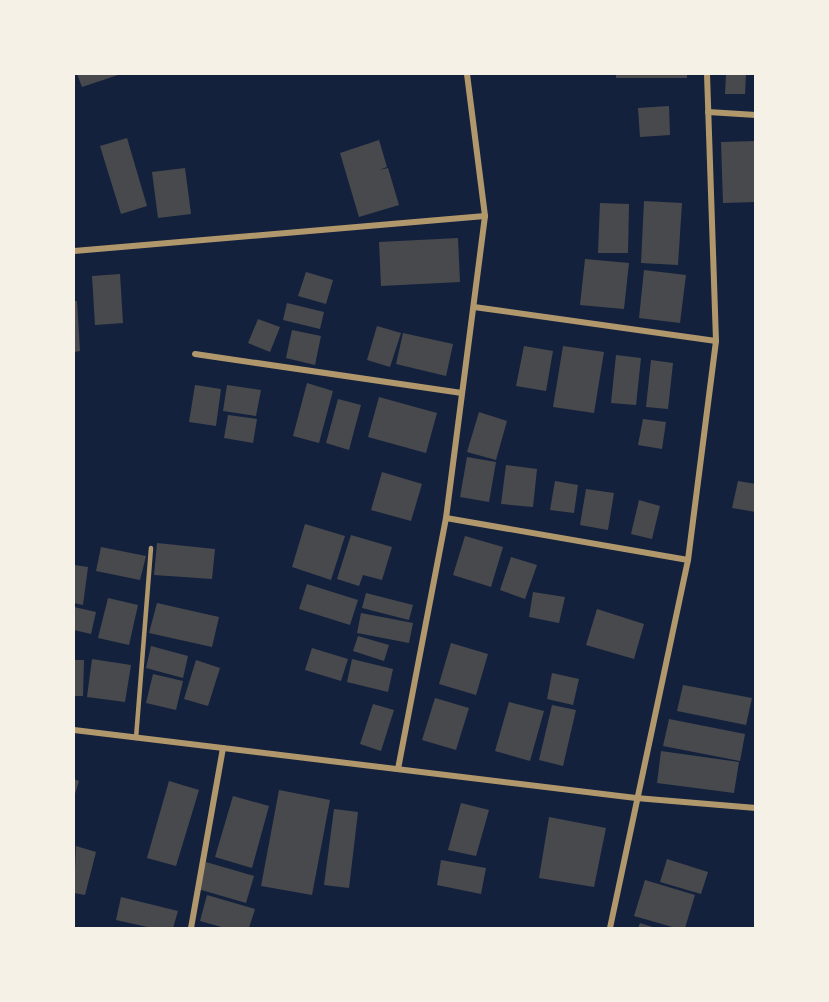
<svg xmlns="http://www.w3.org/2000/svg" width="829" height="1002" font-family="'Titillium Web',sans-serif">
  <style>
    .building { fill: #48494c }
    .lines { fill: none; stroke-linecap: round; stroke-linejoin: round }
    .service { stroke: #b1986c; stroke-width: 4.5 }
    .minor { stroke: #b1986c; stroke-width: 6 }
  </style>
  <rect width="100%" height="100%" fill="#14213d"/>
  <g class="building">
    <polygon points="77,74 121,74 82,87"/>
    <rect x="616" y="74" width="71" height="4"/>
    <polygon points="726,74 746,74 745,94 725,94"/>
    <polygon points="669,106 670,135 640,137 638,108"/>
    <polygon points="127,138 147,206 121,214 100,146"/>
    <polygon points="379,140 387,167 379,170 388,168 399,205 359,217 340,153"/>
    <polygon points="756,141 756,202 723,203 721,142"/>
    <polygon points="185,168 191,214 158,218 152,172"/>
    <polygon points="644,201 682,203 678,265 641,263"/>
    <polygon points="600,203 629,204 628,253 598,253"/>
    <polygon points="458,238 460,282 381,286 379,242"/>
    <polygon points="585,259 629,263 624,309 580,305"/>
    <polygon points="644,270 686,275 680,323 639,318"/>
    <polygon points="306,272 333,280 326,304 298,296"/>
    <polygon points="120,274 123,323 95,325 92,276"/>
    <polygon points="74,301 77,301 80,351 74,352"/>
    <polygon points="287,303 324,312 320,329 283,320"/>
    <polygon points="258,319 280,327 270,352 248,343"/>
    <polygon points="377,326 401,333 390,367 367,360"/>
    <polygon points="292,330 321,336 315,365 286,358"/>
    <polygon points="403,333 453,344 446,376 396,364"/>
    <polygon points="524,346 553,351 546,391 516,386"/>
    <polygon points="563,346 604,352 594,413 553,407"/>
    <polygon points="616,355 641,358 636,405 611,403"/>
    <polygon points="651,360 673,363 668,409 646,407"/>
    <polygon points="307,383 333,391 319,443 293,436"/>
    <polygon points="195,385 221,389 216,426 189,422"/>
    <polygon points="227,385 261,390 256,416 223,411"/>
    <polygon points="379,397 437,413 426,453 368,437"/>
    <polygon points="338,399 361,405 349,450 326,443"/>
    <polygon points="479,412 507,421 496,460 467,452"/>
    <polygon points="228,415 257,419 253,443 224,438"/>
    <polygon points="643,419 666,422 662,449 638,445"/>
    <polygon points="467,457 496,462 489,502 460,497"/>
    <polygon points="506,465 537,469 533,507 501,504"/>
    <polygon points="382,472 422,484 411,521 371,510"/>
    <polygon points="555,481 578,485 574,513 550,510"/>
    <polygon points="738,481 756,484 756,512 732,508"/>
    <polygon points="586,489 614,493 608,530 580,525"/>
    <polygon points="639,500 660,506 652,539 631,534"/>
    <polygon points="305,524 345,536 331,580 292,567"/>
    <polygon points="351,535 392,547 382,580 363,575 359,586 337,579"/>
    <polygon points="465,536 503,547 491,587 453,575"/>
    <polygon points="157,543 215,549 212,579 154,575"/>
    <polygon points="101,547 146,556 140,580 96,571"/>
    <polygon points="511,557 537,565 525,599 500,590"/>
    <polygon points="74,565 88,567 83,605 74,603"/>
    <polygon points="307,584 358,600 350,625 299,609"/>
    <polygon points="533,592 565,597 559,623 529,617"/>
    <polygon points="366,593 413,605 409,620 362,608"/>
    <polygon points="108,598 138,605 129,645 98,638"/>
    <polygon points="157,603 219,617 212,647 149,633"/>
    <polygon points="74,607 96,612 91,634 74,630"/>
    <polygon points="597,609 644,624 634,659 586,645"/>
    <polygon points="361,613 413,623 409,643 357,633"/>
    <polygon points="358,636 389,645 384,661 353,651"/>
    <polygon points="451,643 488,654 476,695 439,684"/>
    <polygon points="151,646 188,656 183,678 146,668"/>
    <polygon points="312,648 348,659 341,681 305,670"/>
    <polygon points="92,659 131,665 125,702 87,697"/>
    <polygon points="352,659 393,669 388,692 347,682"/>
    <polygon points="74,660 84,660 83,696 74,696"/>
    <polygon points="196,660 220,668 208,706 184,699"/>
    <polygon points="552,673 579,679 573,705 547,699"/>
    <polygon points="153,674 183,681 176,710 146,703"/>
    <polygon points="683,685 752,698 746,725 677,711"/>
    <polygon points="435,698 469,708 456,750 422,740"/>
    <polygon points="509,702 544,711 530,761 495,751"/>
    <polygon points="373,704 394,710 381,751 360,744"/>
    <polygon points="552,705 576,710 563,766 539,760"/>
    <polygon points="669,719 745,734 740,761 663,746"/>
    <polygon points="661,751 739,762 734,793 657,783"/>
    <polygon points="74,779 79,781 74,797"/>
    <polygon points="169,781 199,790 176,866 147,858"/>
    <polygon points="279,790 330,800 312,895 261,886"/>
    <polygon points="233,796 269,806 252,868 215,857"/>
    <polygon points="461,803 489,810 476,856 448,850"/>
    <polygon points="334,809 358,812 349,888 324,885"/>
    <polygon points="549,817 606,828 594,887 539,878"/>
    <polygon points="76,846 96,852 85,895 74,893"/>
    <polygon points="667,859 708,872 701,894 660,882"/>
    <polygon points="441,860 486,868 481,894 437,885"/>
    <polygon points="206,862 254,876 246,903 198,889"/>
    <polygon points="645,880 695,895 685,928 676,928 634,916"/>
    <polygon points="207,895 255,909 249,928 225,928 200,921"/>
    <polygon points="121,897 178,911 173,928 152,928 116,920"/>
    <polygon points="640,923 656,928 638,928"/>
  </g>
  <g class="lines">
    <polyline class="service" points="136,738 151,548"/>
    <g class="minor">
      <polyline points="708,112 756,115"/>
      <polyline points="74,251 485,216"/>
      <polyline points="474,307 716,341"/>
      <polyline points="195,354 462,393"/>
      <polyline points="446,518 688,560"/>
      <polyline points="74,730 636,798 756,808"/>
      <polyline points="398,769 446,518 485,216 467,74"/>
      <polyline points="191,928 223,748"/>
      <polyline points="610,928 688,560 716,341 707,74"/>
    </g>
  </g>
  <rect width="829" height="1002" fill="none" stroke="#f6f1e7" stroke-width="150"/>
</svg>
